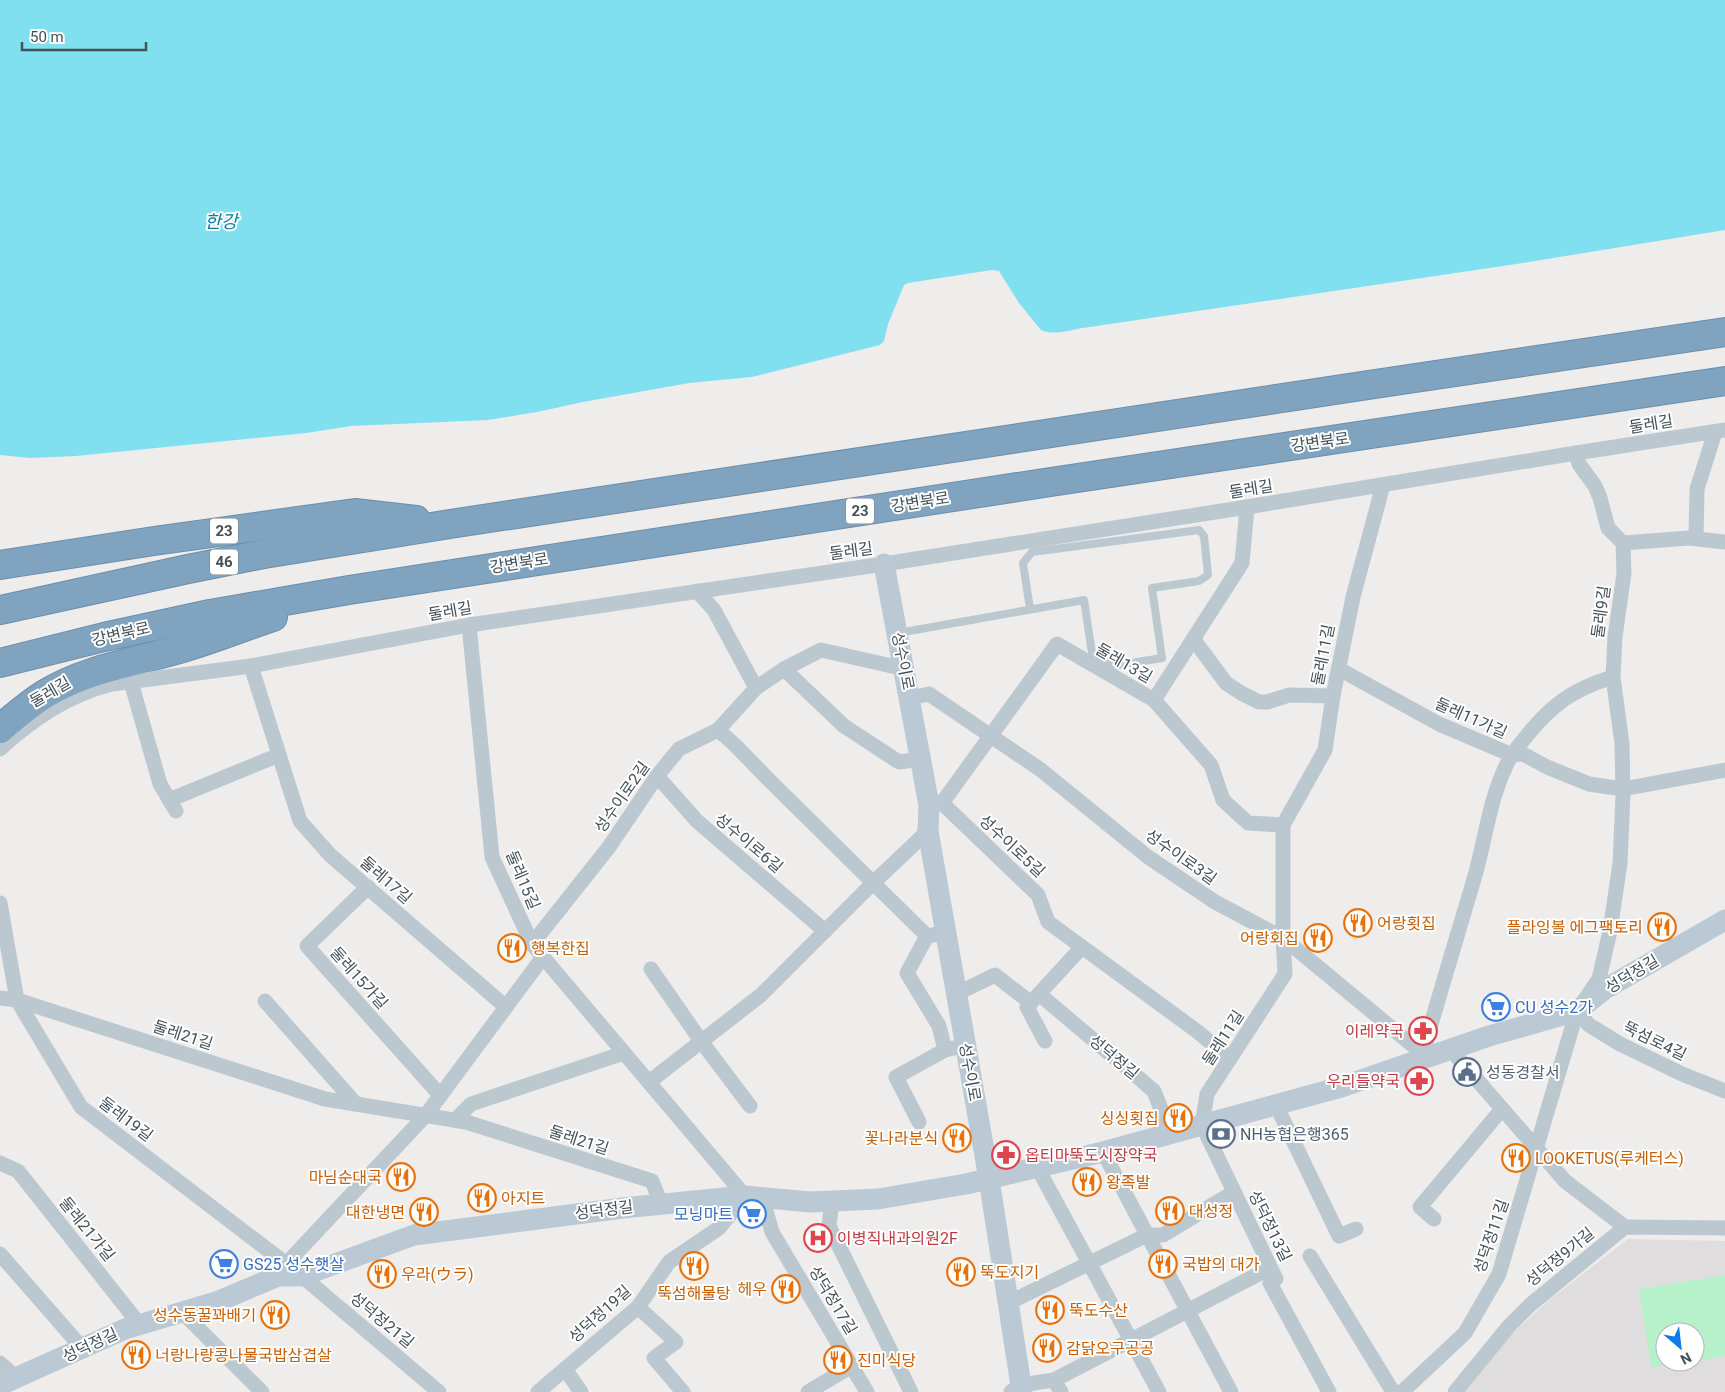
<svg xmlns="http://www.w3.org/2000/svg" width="1725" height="1392" font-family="Roboto,'Noto Sans KR','Noto Sans JP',sans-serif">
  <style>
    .education { fill: #e0ddde; fill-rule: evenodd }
    .green { fill: #b6f1c9 }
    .water { fill: #81e0f0 }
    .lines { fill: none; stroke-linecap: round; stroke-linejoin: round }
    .highway-casing { stroke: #6c8eaa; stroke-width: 30 }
    .lane { stroke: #bcc8d0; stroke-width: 8 }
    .street { stroke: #bcc8d0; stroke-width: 15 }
    .secondary { stroke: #bbc9d4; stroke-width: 21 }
    .highway { stroke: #80a3bf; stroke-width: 28 }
    .labels { text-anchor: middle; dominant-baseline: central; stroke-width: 4; stroke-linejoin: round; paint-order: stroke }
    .shield { fill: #fff; stroke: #7c858c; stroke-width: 1 }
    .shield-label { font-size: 15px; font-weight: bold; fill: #44515a }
    .street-label { font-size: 16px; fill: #44515a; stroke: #fff }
    .food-label { font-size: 16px; fill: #c56008; stroke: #fff; text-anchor: start }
    .shop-label { font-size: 16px; fill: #366cbe; stroke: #fff; text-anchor: start }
    .health-label { font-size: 16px; fill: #be3a42; stroke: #fff; text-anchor: end }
    .service-label { font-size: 16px; fill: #4e5e75; stroke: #fff; text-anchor: start }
    .water-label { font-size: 18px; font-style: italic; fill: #068096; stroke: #fff }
  </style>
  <rect width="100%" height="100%" fill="#efecec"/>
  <path class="education" d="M1628,1239L1725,1241V1392H1462L1501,1344L1549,1300ZM1665,1332H1695V1362H1665Z"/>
  <polygon class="green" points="1725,1275 1725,1356 1695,1361 1695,1332 1665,1332 1665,1362 1686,1362 1651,1367 1639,1289"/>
  <path class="water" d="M0,0H1725V230L1523,263L1083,328C1070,330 1053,336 1041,330L1019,303L999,271L992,270L908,283L904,285L888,324L884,341L880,345L752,377L689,383L583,402L537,412L488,420L351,426L306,433L76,456L30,458L0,455Z"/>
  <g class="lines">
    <defs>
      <g id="highway">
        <polyline points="0,565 154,541 355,513 416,520"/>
        <polyline points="0,610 188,569 264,554 450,524 1395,381 1725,332"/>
        <polyline points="0,663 104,637 210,614 349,590 1044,483 1725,381"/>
        <path d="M0,729C14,717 29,704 45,694C87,668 137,662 183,648C213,639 243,627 273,617"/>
      </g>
    </defs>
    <use href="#highway" class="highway-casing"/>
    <polyline class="lane" points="898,633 1084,600 1092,653 1113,666 1162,658 1152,588 1199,581 1208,575 1204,536 1199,530 1032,552 1023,563 1030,609"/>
    <g class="street">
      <polyline points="1696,538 1697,489 1715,432"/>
      <polyline points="1623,543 1689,538 1725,542"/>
      <polyline points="697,591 714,610 756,688"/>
      <polyline points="469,625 492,857 532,944 745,1196 719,1228 669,1262 638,1307 538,1392"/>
      <polyline points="1194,640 1226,683 1241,693 1259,702 1267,702 1289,695 1333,696"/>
      <polyline points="251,666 300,821 330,855 506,1007"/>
      <polyline points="784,669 844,726 899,762 921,759"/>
      <polyline points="1339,669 1439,724 1512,755 1523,754 1547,767 1589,784 1623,789 1725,770"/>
      <polyline points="131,682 160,784 176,811"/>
      <polyline points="910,698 929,694 1041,770 1148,857 1215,902 1283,938 1428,1058"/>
      <polyline points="1154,700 1211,765 1223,800 1248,823 1283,825"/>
      <polyline points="718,730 735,745 767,778 927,936 945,933"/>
      <path d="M0,749C33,719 68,695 112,684L251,666L469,625L884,564L1247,507L1576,453L1725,430"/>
      <polyline points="657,776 697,821 825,931"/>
      <polyline points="169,800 279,755"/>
      <polyline points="942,803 1057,644 1154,700 1242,563 1247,507"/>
      <polyline points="933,804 942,803 1038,895 1048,922 1198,1032 1230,1059"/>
      <polyline points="368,887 307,946 440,1095"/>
      <polyline points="0,903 17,1000 81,1107 302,1276 439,1392"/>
      <polyline points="927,936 907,973 939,1026 945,1050"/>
      <polyline points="532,944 609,847 657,776 679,749 718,730 756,688 784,669 821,650 905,669"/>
      <polyline points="651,969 701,1041 750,1106"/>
      <polyline points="956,994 995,975 1031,1003"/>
      <polyline points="1039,994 1154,1091 1170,1133"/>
      <polyline points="0,998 17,1000 325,1099 466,1122 652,1181 661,1204"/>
      <polyline points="265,1001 355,1103"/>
      <polyline points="1577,1011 1589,1025 1620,1044 1682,1074 1725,1091"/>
      <polyline points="1045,1041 1027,1007 1082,947"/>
      <polyline points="1451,1050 1565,1181 1625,1227"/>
      <path d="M1423,1053C1439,995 1457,937 1474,879C1485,842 1489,801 1506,766C1510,755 1518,747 1525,738C1551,705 1573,689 1613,677"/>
      <polyline points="649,1082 761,995 873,883 928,831"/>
      <polyline points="1276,1105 1339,1236 1356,1229"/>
      <polyline points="455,1120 471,1104 624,1053"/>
      <polyline points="919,1122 896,1077 945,1050 954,1048"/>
      <polyline points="1103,1152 1231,1392"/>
      <polyline points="0,1163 18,1171 140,1325"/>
      <polyline points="1037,1167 1159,1392"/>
      <polyline points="762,1197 772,1232 867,1392"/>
      <polyline points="832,1201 829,1226 911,1392"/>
      <polyline points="1434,1219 1420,1207 1502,1109"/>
      <polyline points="0,1254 83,1349"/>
      <polyline points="1310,1256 1393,1392"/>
      <polyline points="286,1264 426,1115 543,957"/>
      <polyline points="1008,1303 1147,1235 1163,1235 1234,1192"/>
      <polyline points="638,1307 676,1342 654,1358 683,1392"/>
      <polyline points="182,1312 262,1392"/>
      <polyline points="0,1363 17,1378"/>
      <polyline points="565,1369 581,1392"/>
      <polyline points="1054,1380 1270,1268"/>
      <polyline points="808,1392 852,1366"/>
      <polyline points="1011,1392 1021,1385 1054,1380 1061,1392"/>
      <polyline points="1329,1392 1270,1283 1276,1279 1202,1125 1207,1094 1285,974 1283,938 1283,825 1325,750 1333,696 1353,597 1383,485"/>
      <polyline points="1402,1392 1465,1333 1499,1274 1577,1011 1599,979 1610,931 1620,863 1623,795 1622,744 1613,677 1615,637 1624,573 1623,543 1608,528 1600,498 1595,486 1579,464 1576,453"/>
      <polyline points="1455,1392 1509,1326 1530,1305 1625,1227 1725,1228"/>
    </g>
    <g class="secondary">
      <polyline points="884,564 929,805 928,831 989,1179 1022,1392"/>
      <polyline points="0,1385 125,1329 219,1301 278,1276 302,1276 414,1235 623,1208 745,1196 810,1202 878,1199 966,1184 1103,1152 1341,1087 1489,1036 1577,1011 1605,989 1725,920"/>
    </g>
    <use href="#highway" class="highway"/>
  </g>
  <defs>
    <symbol id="restaurant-ring" viewBox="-11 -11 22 22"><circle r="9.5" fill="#fff" stroke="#e8710a" stroke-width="1.5"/><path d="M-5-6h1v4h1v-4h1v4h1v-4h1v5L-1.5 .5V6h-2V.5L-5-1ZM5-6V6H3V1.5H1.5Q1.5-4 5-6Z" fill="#e8710a"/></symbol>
    <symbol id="supermarket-ring" viewBox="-11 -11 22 22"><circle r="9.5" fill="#fff" stroke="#3f7fe0" stroke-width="1.5"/><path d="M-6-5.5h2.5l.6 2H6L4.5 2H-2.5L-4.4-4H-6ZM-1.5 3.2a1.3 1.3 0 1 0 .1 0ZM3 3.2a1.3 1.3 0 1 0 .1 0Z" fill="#3f7fe0"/></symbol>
    <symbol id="pharmacy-ring" viewBox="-11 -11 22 22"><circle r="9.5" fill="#fff" stroke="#e0444e" stroke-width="1.5"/><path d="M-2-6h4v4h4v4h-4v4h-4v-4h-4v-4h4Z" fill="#e0444e"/></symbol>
    <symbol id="civic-ring" viewBox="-11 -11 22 22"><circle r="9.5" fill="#fff" stroke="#5c6f8a" stroke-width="1.5"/><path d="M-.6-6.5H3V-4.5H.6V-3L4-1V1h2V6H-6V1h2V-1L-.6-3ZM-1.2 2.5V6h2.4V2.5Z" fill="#5c6f8a"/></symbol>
    <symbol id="bank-ring" viewBox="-11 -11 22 22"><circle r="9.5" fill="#fff" stroke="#5c6f8a" stroke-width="1.5"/><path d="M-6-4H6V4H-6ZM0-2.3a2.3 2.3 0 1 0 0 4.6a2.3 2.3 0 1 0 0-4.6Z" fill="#5c6f8a"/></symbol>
    <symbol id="hospital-ring" viewBox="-11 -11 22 22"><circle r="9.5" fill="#fff" stroke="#e0444e" stroke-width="1.5"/><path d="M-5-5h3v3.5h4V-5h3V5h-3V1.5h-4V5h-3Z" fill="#e0444e"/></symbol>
  </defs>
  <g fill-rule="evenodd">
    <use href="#restaurant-ring" x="1342" y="907" width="32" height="32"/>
    <use href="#restaurant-ring" x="1646" y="911" width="32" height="32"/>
    <use href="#restaurant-ring" x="1302" y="922" width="32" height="32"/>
    <use href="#restaurant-ring" x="496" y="932" width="32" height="32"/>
    <use href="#supermarket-ring" x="1480" y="991" width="32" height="32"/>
    <use href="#pharmacy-ring" x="1407" y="1015" width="32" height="32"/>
    <use href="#civic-ring" x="1451" y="1056" width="32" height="32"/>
    <use href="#pharmacy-ring" x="1403" y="1065" width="32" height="32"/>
    <use href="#restaurant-ring" x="1162" y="1102" width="32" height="32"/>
    <use href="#bank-ring" x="1205" y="1118" width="32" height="32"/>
    <use href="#restaurant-ring" x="941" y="1122" width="32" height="32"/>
    <use href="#pharmacy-ring" x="990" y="1139" width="32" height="32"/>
    <use href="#restaurant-ring" x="1500" y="1142" width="32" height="32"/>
    <use href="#restaurant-ring" x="385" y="1161" width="32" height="32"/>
    <use href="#restaurant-ring" x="1071" y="1166" width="32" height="32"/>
    <use href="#restaurant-ring" x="466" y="1182" width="32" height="32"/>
    <use href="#restaurant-ring" x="1154" y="1195" width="32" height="32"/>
    <use href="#restaurant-ring" x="408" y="1196" width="32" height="32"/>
    <use href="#supermarket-ring" x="736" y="1198" width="32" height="32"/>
    <use href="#hospital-ring" x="802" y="1222" width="32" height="32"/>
    <use href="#supermarket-ring" x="208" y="1248" width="32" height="32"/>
    <use href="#restaurant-ring" x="1147" y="1248" width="32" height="32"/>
    <use href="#restaurant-ring" x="678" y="1250" width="32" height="32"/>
    <use href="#restaurant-ring" x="945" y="1256" width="32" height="32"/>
    <use href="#restaurant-ring" x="366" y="1258" width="32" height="32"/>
    <use href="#restaurant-ring" x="770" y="1273" width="32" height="32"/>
    <use href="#restaurant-ring" x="1034" y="1294" width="32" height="32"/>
    <use href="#restaurant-ring" x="259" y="1299" width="32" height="32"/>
    <use href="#restaurant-ring" x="1031" y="1332" width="32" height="32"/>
    <use href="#restaurant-ring" x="120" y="1339" width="32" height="32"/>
    <use href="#restaurant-ring" x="822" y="1344" width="32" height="32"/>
  </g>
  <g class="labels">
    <g class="shield">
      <rect x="846" y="498.5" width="28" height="25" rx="4"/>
      <rect x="210" y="518.5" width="28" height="25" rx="4"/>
      <rect x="210" y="549.5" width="28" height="25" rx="4"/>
    </g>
    <g class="shield-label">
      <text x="860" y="511">23</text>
      <text x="224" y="531">23</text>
      <text x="224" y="562">46</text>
    </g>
    <g class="street-label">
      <text transform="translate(1651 424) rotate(-9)">둘레길</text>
      <text transform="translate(1320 442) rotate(-8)">강변북로</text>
      <text transform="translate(1251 489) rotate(-9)">둘레길</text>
      <text transform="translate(920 502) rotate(-9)">강변북로</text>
      <text transform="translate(851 551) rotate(-8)">둘레길</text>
      <text transform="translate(519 563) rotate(-9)">강변북로</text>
      <text transform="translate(450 611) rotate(-10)">둘레길</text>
      <text transform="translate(1601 612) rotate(-82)">둘레9길</text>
      <text transform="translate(121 634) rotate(-13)">강변북로</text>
      <text transform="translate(1323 655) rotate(-79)">둘레11길</text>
      <text transform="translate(903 661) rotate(79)">성수이로</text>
      <text transform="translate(1124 663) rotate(30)">둘레13길</text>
      <text transform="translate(50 692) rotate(-30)">둘레길</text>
      <text transform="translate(1471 718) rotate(24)">둘레11가길</text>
      <text transform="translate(622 797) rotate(-55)">성수이로2길</text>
      <text transform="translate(749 843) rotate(40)">성수이로6길</text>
      <text transform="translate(1012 846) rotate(43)">성수이로5길</text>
      <text transform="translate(1181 857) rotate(35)">성수이로3길</text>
      <text transform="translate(386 880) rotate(41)">둘레17길</text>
      <text transform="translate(523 880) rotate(67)">둘레15길</text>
      <text transform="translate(1632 974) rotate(-31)">성덕정길</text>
      <text transform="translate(359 978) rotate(48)">둘레15가길</text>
      <text transform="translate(183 1035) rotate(18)">둘레21길</text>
      <text transform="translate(1223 1038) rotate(-57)">둘레11길</text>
      <text transform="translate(1655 1041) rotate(26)">뚝섬로4길</text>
      <text transform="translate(1114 1057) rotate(40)">성덕정길</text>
      <text transform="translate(970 1072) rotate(80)">성수이로</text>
      <text transform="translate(126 1119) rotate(37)">둘레19길</text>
      <text transform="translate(579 1140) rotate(18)">둘레21길</text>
      <text transform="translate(604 1210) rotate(-7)">성덕정길</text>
      <text transform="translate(1270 1226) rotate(64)">성덕정13길</text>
      <text transform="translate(87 1229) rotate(51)">둘레21가길</text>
      <text transform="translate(1491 1236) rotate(-71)">성덕정11길</text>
      <text transform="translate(1560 1257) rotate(-39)">성덕정9가길</text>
      <text transform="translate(833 1300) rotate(59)">성덕정17길</text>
      <text transform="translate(600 1314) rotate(-42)">성덕정19길</text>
      <text transform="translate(382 1320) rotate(40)">성덕정21길</text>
      <text transform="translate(90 1345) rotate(-25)">성덕정길</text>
    </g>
    <g class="food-label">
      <text x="1377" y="923">어랑횟집</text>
      <text x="1643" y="927" text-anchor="end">플라잉볼 에그팩토리</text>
      <text x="1299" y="938" text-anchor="end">어랑회집</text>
      <text x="531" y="948">행복한집</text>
      <text x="1159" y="1118" text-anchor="end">싱싱횟집</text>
      <text x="938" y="1138" text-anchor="end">꽃나라분식</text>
      <text x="1535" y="1158">LOOKETUS(루케터스)</text>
      <text x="382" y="1177" text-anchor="end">마님순대국</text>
      <text x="1106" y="1182">왕족발</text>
      <text x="501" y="1198">아지트</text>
      <text x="1189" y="1211">대성정</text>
      <text x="405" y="1212" text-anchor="end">대한냉면</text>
      <text x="1182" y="1264">국밥의 대가</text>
      <text x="980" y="1272">뚝도지기</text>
      <text x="401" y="1274">우라(ウラ)</text>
      <text x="767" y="1289" text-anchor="end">헤우</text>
      <text x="694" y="1293" text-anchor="middle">뚝섬해물탕</text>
      <text x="1069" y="1310">뚝도수산</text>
      <text x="256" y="1315" text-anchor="end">성수동꿀꽈배기</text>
      <text x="1066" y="1348">감닭오구공공</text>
      <text x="155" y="1355">너랑나랑콩나물국밥삼겹살</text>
      <text x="857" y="1360">진미식당</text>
    </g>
    <g class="shop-label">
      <text x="1515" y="1007">CU 성수2가</text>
      <text x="733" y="1214" text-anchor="end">모닝마트</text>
      <text x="243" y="1264">GS25 성수햇살</text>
    </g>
    <g class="health-label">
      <text x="1404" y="1031">이레약국</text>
      <text x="1400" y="1081">우리들약국</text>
      <text x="1025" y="1155" text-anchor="start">옵티마뚝도시장약국</text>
      <text x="837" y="1238" text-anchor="start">이병직내과의원2F</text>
    </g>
    <g class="service-label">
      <text x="1486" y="1072">성동경찰서</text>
      <text x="1240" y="1134">NH농협은행365</text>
    </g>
    <g class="water-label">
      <text x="221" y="221">한강</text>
    </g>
  </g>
  <g transform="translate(1680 1347) rotate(152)"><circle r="24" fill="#ffffff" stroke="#b4b9bd"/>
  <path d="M0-4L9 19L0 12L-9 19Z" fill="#0f7be6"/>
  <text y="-8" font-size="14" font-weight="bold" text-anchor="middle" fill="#44515a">N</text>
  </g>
  <path d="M22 42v8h124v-8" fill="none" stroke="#44515a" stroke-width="2.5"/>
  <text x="30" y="42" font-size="15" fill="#44515a" stroke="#ffffff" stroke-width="4" paint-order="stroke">50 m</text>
</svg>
